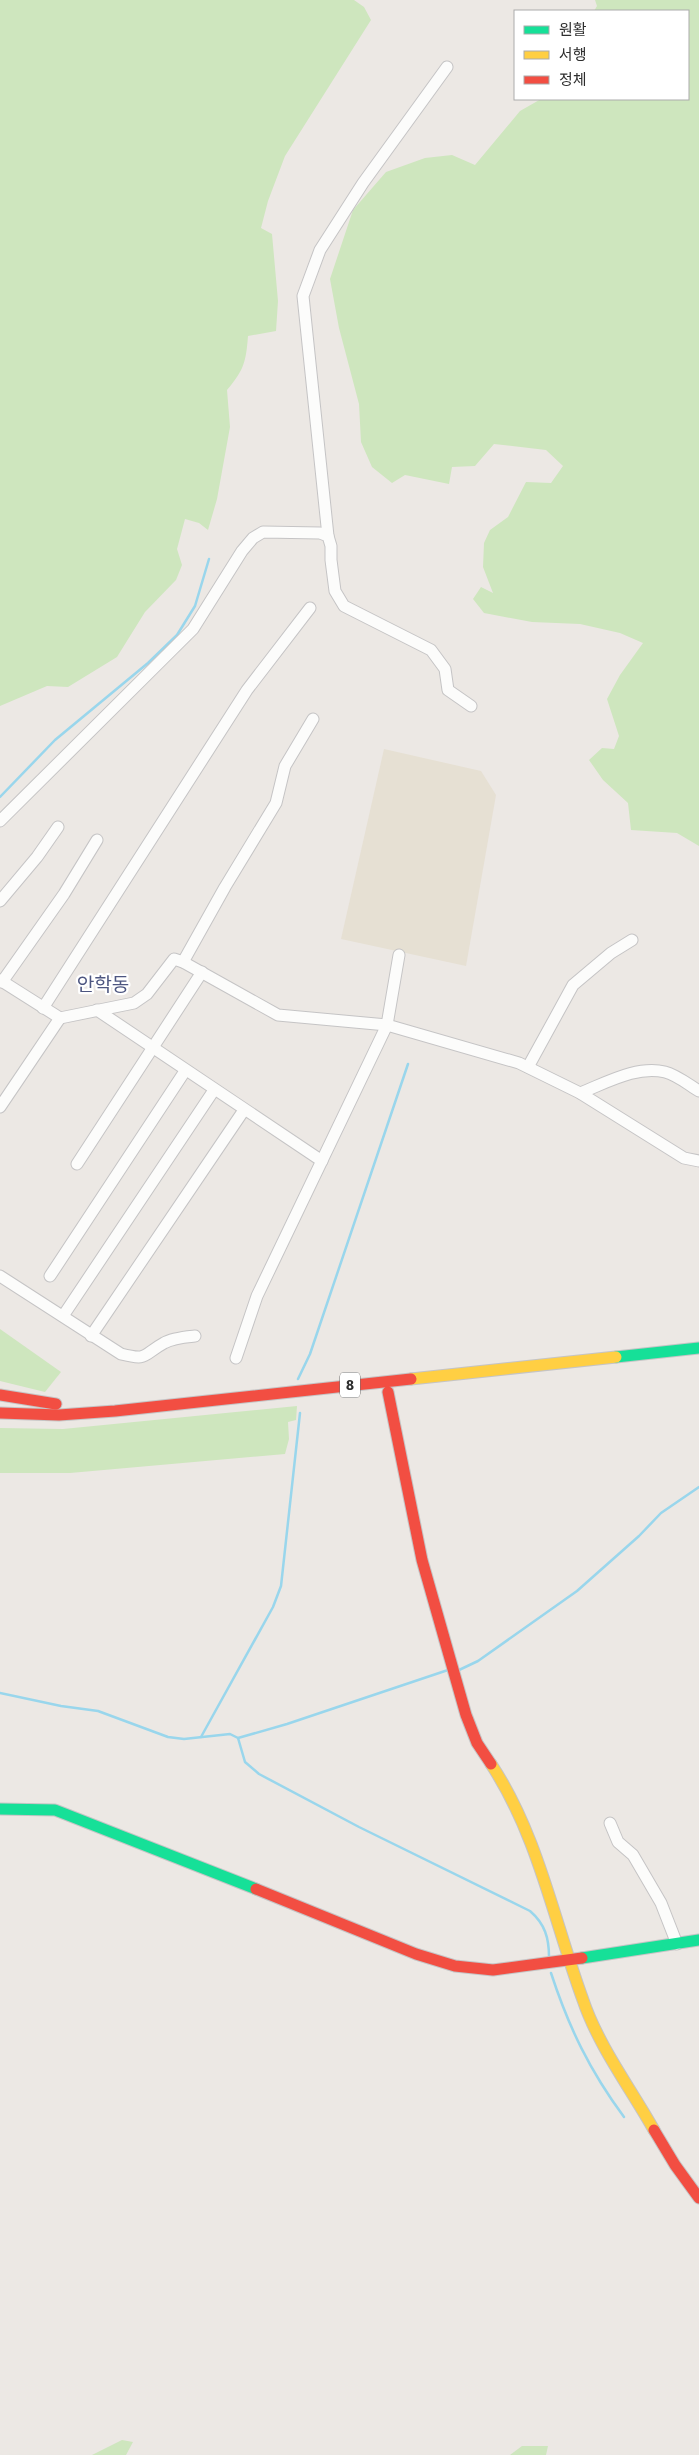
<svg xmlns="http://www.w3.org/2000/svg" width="699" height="2455" font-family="'Fira Sans Condensed','Noto Sans KR',sans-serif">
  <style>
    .education { fill: #e6e0d3 }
    .green { fill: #cee6be }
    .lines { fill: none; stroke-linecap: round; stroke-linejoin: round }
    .stream { stroke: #99d6ec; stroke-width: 2.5 }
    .street-casing { stroke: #c5c4c5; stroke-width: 13 }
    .fast-casing { stroke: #c5c4c5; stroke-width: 13 }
    .slow-casing { stroke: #c5c4c5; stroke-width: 13 }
    .jam-casing { stroke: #c5c4c5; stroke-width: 13 }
    .street { stroke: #fcfcfb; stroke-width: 11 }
    .fast { stroke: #16e098; stroke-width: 11 }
    .slow { stroke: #ffcf43; stroke-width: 11 }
    .jam { stroke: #f24e42; stroke-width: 11 }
    .labels { text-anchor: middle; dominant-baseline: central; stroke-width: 4.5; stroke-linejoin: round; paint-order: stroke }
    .shield { fill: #fff; stroke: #6d6d6d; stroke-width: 1 }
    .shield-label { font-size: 15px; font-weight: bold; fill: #2e2e2e }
    .quarter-label { font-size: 19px; fill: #4d5680; stroke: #fff }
  </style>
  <rect width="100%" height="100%" fill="#ece8e4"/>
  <polygon class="education" points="384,749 481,771 496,795 466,966 341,939"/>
  <g class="green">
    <path d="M0,0H354L364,7L371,20L285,156L268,201L261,228L272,234L278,301L276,331L248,336C246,362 244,370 227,390L230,427L217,499L208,530L199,523L185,519L177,549L182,565L176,580L145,612L117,657L68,687L47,686L0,706Z"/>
    <polygon points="595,0 699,0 699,846 677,833 631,830 628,803 603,780 589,760 602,748 614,749 619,736 607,699 620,675 643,643 620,633 580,624 532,622 484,613 473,599 481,587 493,593 483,567 484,543 490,530 508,517 526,482 551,483 563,466 546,450 494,444 475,466 452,467 449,484 405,475 392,483 372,467 361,442 359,404 339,328 330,279 353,210 386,172 425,158 452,155 475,165 520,111 541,99 688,99 688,11 594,11 597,6"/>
    <polygon points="0,1329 61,1372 45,1392 0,1381"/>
    <polygon points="297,1406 296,1420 288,1422 289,1439 285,1454 70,1473 0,1473 0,1428 63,1429"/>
    <polygon points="122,2440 133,2442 126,2455 92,2455"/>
    <polygon points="522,2446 548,2446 546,2455 510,2455"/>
  </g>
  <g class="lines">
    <g class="stream">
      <polyline points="0,797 55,740 148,663 177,635 195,606 209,559"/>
      <polyline points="298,1379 310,1354 408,1064"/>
      <polyline points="459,1670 478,1661 577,1591 639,1536 661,1513 699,1487"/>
      <path d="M0,1693L61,1706L98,1711L168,1737L184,1739L230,1734L238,1738L245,1762L259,1774L359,1827L530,1911C545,1924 549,1938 549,1957"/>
      <polyline points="201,1737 273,1607 281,1586 300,1413"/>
      <polyline points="238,1738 287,1724 448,1670"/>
      <path d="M551,1973C569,2028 590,2071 624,2117"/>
    </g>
    <defs>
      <g id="street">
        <polyline points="328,536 303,296 320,250 363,183 447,67"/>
        <polyline points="0,821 193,629 242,551 253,538 263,532 320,533 328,536 331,546 331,560 335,591 344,606 431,650 445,669 448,690 471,706"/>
        <polyline points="0,901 37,857 58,827"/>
        <polyline points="183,962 225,887 276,803 285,766 313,719"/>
        <polyline points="0,980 60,1018 134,1003 147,994 174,959 183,962 278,1015 387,1025 519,1063 580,1093 684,1158 699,1161"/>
        <polyline points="2,982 64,894 97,840"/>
        <polyline points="43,1008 247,690 310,608"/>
        <polyline points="97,1010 322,1161"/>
        <polyline points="528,1067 573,985 611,953 632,940"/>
        <path d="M580,1093C606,1083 637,1065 665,1072C677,1075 689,1085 699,1091"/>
        <polyline points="0,1107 60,1018"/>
        <polyline points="77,1164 202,972"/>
        <path d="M0,1276L121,1354C149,1361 142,1355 164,1343C172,1338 185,1337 195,1336"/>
        <polyline points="50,1276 185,1071"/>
        <polyline points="63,1316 214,1090"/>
        <polyline points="91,1336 244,1110"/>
        <polyline points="236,1358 257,1296 387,1025 399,955"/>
        <polyline points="610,1823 618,1842 633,1855 661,1903 677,1944"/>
      </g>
      <g id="fast">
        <polyline points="616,1357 699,1348"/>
        <polyline points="0,1809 55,1810 256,1889"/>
        <polyline points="582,1958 699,1940"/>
      </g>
      <g id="slow">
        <polyline points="411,1379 616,1357"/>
        <path d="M491,1764C538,1835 554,1921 583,2000C598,2045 631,2089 654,2130"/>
      </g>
      <g id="jam">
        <polyline points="388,1392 422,1560 466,1715 477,1743 491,1764"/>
        <polyline points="0,1395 56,1404"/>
        <polyline points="0,1413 59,1415 115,1411 411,1379"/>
        <polyline points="256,1889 416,1954 455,1966 493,1970 582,1958"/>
        <polyline points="654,2130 675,2165 699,2198"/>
      </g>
    </defs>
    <use href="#street" class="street-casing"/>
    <use href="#fast" class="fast-casing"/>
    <use href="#slow" class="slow-casing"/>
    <use href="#jam" class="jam-casing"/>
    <use href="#street" class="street"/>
    <use href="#fast" class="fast"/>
    <use href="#slow" class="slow"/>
    <use href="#jam" class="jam"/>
  </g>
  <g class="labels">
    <rect class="shield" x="340" y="1372.5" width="20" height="25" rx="4"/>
    <g class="shield-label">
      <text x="350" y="1385">8</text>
    </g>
    <g class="quarter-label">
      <text x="103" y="984">안학동</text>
    </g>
  </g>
  <rect x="514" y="10" width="175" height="90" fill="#ffffff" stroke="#ababab"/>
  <rect x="524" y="26" width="25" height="8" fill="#16e098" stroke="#ababab"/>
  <text x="559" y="35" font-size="15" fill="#2e2e2e">원활</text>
  <rect x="524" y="51" width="25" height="8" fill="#ffcf43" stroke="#ababab"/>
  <text x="559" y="60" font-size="15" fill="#2e2e2e">서행</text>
  <rect x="524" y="76" width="25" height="8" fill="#f24e42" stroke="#ababab"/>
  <text x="559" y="85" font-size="15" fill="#2e2e2e">정체</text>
</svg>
